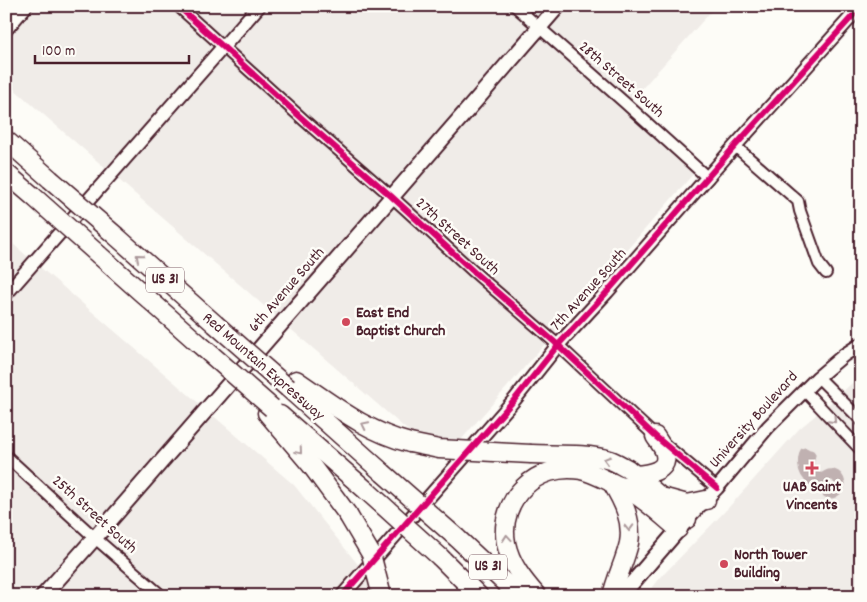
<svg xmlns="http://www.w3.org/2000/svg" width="867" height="602" font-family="Dekko,sans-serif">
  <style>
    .built { fill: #f0ece8 }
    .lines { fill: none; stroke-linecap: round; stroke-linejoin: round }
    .canal { stroke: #c0b1b1; stroke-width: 11 }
    .minor-casing { stroke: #4a1f2b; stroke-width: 14 }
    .tertiary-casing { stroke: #4a1f2b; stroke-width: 16 }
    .secondary-casing { stroke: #4a1f2b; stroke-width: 18 }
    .primary-casing { stroke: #4a1f2b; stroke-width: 19 }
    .motorway-casing { stroke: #4a1f2b; stroke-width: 21 }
    .minor { stroke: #fdfcf7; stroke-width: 10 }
    .tertiary { stroke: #fdfcf7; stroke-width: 12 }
    .secondary { stroke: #fdfcf7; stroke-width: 14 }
    .primary { stroke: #fdfcf7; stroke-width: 15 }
    .motorway { stroke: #fdfcf7; stroke-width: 18 }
    .motorway-bridge-casing { stroke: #4a1f2b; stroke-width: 21; stroke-linecap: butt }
    .motorway-bridge { stroke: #fdfcf7; stroke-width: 18 }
    .cycleway-casing { stroke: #fdfcf7; stroke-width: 9 }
    .cycleway { stroke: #d6006c; stroke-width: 6 }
    .oneway { stroke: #ac999b }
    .poi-dot { fill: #d1495b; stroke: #fdfcf7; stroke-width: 2 }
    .labels { text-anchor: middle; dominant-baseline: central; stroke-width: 5; stroke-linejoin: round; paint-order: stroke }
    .shield { fill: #fdfcf7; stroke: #806168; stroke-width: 1 }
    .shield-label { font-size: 15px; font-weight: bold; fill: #4a1f2b }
    .street-label { font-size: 16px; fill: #4a1f2b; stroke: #fdfcf7 }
    .poi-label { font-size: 16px; font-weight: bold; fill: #4a1f2b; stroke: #fdfcf7; text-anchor: start }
  </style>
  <rect width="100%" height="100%" fill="#fdfcf7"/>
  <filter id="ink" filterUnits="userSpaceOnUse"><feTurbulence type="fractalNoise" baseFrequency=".02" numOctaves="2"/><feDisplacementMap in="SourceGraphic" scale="10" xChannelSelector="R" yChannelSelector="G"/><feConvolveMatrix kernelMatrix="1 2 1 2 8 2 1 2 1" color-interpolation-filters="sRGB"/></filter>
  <g filter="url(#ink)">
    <g class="built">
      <polygon points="6,6 716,6 630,102 701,165 460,441 413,435 6,82"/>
      <polygon points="6,238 294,485 368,577 371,596 6,596"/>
      <polygon points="861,375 861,596 645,596 662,576 729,507 799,429 829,404"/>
    </g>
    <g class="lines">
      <path class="canal" d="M805,453C800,468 807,481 822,484C825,496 836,496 840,484C838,474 830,472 823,479C811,476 806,467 810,455L806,454"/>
      <defs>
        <g id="minor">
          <polyline points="178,6 306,122 391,196 474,272 558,345 655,436 717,488"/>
          <polyline points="515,6 624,102 708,178"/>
          <polyline points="735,146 798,201 800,211 819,264 826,273"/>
          <polyline points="818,377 861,420"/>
          <polyline points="804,390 861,450"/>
          <polyline points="6,456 95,538 162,596"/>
        </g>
        <g id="tertiary">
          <polyline points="6,294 259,6"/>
          <polyline points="687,519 717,488 768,427 818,377 844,355 861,344"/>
          <polyline points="342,596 515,399 558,345 607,292 735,146 861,6"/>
        </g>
        <g id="secondary">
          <polyline points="43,596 107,524 558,6"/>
          <polyline points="621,596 684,523"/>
        </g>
        <polyline id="primary" points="6,27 24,6"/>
        <g id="motorway">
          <polyline points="6,140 50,179"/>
          <polyline points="6,173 34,197"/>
          <polyline points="116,236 215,324"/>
          <polyline points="99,255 198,343"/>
          <path d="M296,380C333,405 367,432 410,443"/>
          <polyline points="288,388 383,473"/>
          <polyline points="267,413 311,465 348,515"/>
          <polyline points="280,415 367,491"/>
          <path d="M531,454C556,455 586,453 610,460C616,462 622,466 628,469L687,519"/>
          <path d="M635,475C647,474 669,472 665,454C664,448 658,441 655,436"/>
          <polyline points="665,498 687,504 706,500"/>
          <polyline points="457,538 519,596"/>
          <polyline points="440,557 479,596"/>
          <path d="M537,596C524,581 510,564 506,543C498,499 537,462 581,470C593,473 602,478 613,483C616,485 620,486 624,487C644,498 661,515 678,529"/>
          <path d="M612,596C616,578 625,561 629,543C633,521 623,501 612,483"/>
        </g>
      </defs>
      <use href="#minor" class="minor-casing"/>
      <use href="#tertiary" class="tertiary-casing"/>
      <use href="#secondary" class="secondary-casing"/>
      <use href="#primary" class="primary-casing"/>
      <use href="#motorway" class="motorway-casing"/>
      <use href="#minor" class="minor"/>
      <use href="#tertiary" class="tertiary"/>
      <use href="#secondary" class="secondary"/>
      <use href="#primary" class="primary"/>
      <use href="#motorway" class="motorway"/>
      <defs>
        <g id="motorway-bridge">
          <polyline points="50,179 116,236"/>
          <polyline points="34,197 99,255"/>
          <polyline points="215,324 288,388"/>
          <polyline points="198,343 272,408"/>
          <polyline points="410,443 439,449 531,454"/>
          <polyline points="383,473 457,538"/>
          <polyline points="367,491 440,557"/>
          <polyline points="348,515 371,554 382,596"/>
        </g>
      </defs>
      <use href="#motorway-bridge" class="motorway-bridge-casing"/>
      <use href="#motorway-bridge" class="motorway-bridge"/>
      <defs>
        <g id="cycleway">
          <polyline points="178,6 306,122 391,196 474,272 558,345 655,436 717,488"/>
          <polyline points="342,596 515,399 558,345 607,292 735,146 859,9"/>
        </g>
      </defs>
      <use href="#cycleway" class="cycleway-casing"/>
      <use href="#cycleway" class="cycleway"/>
    </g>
    <defs><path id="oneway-chevron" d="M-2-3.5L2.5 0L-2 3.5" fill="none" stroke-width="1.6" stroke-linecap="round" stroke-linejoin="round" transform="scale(1.25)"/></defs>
    <g class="oneway">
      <use href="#oneway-chevron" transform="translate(139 257) rotate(-139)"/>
      <use href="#oneway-chevron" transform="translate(833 420) rotate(47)"/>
      <use href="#oneway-chevron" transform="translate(365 425) rotate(-154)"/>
      <use href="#oneway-chevron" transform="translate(299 451) rotate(50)"/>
      <use href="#oneway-chevron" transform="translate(607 460) rotate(-164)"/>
      <use href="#oneway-chevron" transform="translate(629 528) rotate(88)"/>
      <use href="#oneway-chevron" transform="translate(507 538) rotate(-95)"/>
    </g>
  </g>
  <g class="poi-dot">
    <circle cx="346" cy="322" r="5"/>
    <path d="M809.5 460.5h5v5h5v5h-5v5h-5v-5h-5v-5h5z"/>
    <circle cx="724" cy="564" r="5"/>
  </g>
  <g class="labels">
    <g class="shield">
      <rect x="146" y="267.5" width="38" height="25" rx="4"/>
      <rect x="469" y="554.5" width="38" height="25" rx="4"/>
    </g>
    <g class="shield-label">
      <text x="165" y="280">US 31</text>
      <text x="488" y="567">US 31</text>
    </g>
    <g class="street-label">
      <text transform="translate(621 80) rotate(41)">28th Street South</text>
      <text transform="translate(457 237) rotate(42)">27th Street South</text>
      <text transform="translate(287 290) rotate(-49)">6th Avenue South</text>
      <text transform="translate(589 290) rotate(-48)">7th Avenue South</text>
      <text transform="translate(263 367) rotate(41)">Red Mountain Expressway</text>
      <text transform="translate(754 420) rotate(-48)">University Boulevard</text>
      <text transform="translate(94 515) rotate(42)">25th Street South</text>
    </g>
    <g class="poi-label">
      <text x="356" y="313">East End<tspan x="356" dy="18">Baptist Church</tspan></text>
      <text x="812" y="487" text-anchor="middle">UAB Saint<tspan x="812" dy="18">Vincents</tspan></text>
      <text x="734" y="555">North Tower<tspan x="734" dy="18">Building</tspan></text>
    </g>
  </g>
  <rect width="867" height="602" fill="none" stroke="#fdfcf7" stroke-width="25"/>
  <rect x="12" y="12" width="842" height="577" fill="none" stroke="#4a1f2b" stroke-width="2" filter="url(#ink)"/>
  <path d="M35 55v8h154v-8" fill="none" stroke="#4a1f2b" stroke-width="2.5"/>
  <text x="42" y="55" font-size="15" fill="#4a1f2b" stroke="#fdfcf7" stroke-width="4" paint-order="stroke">100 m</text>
</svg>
